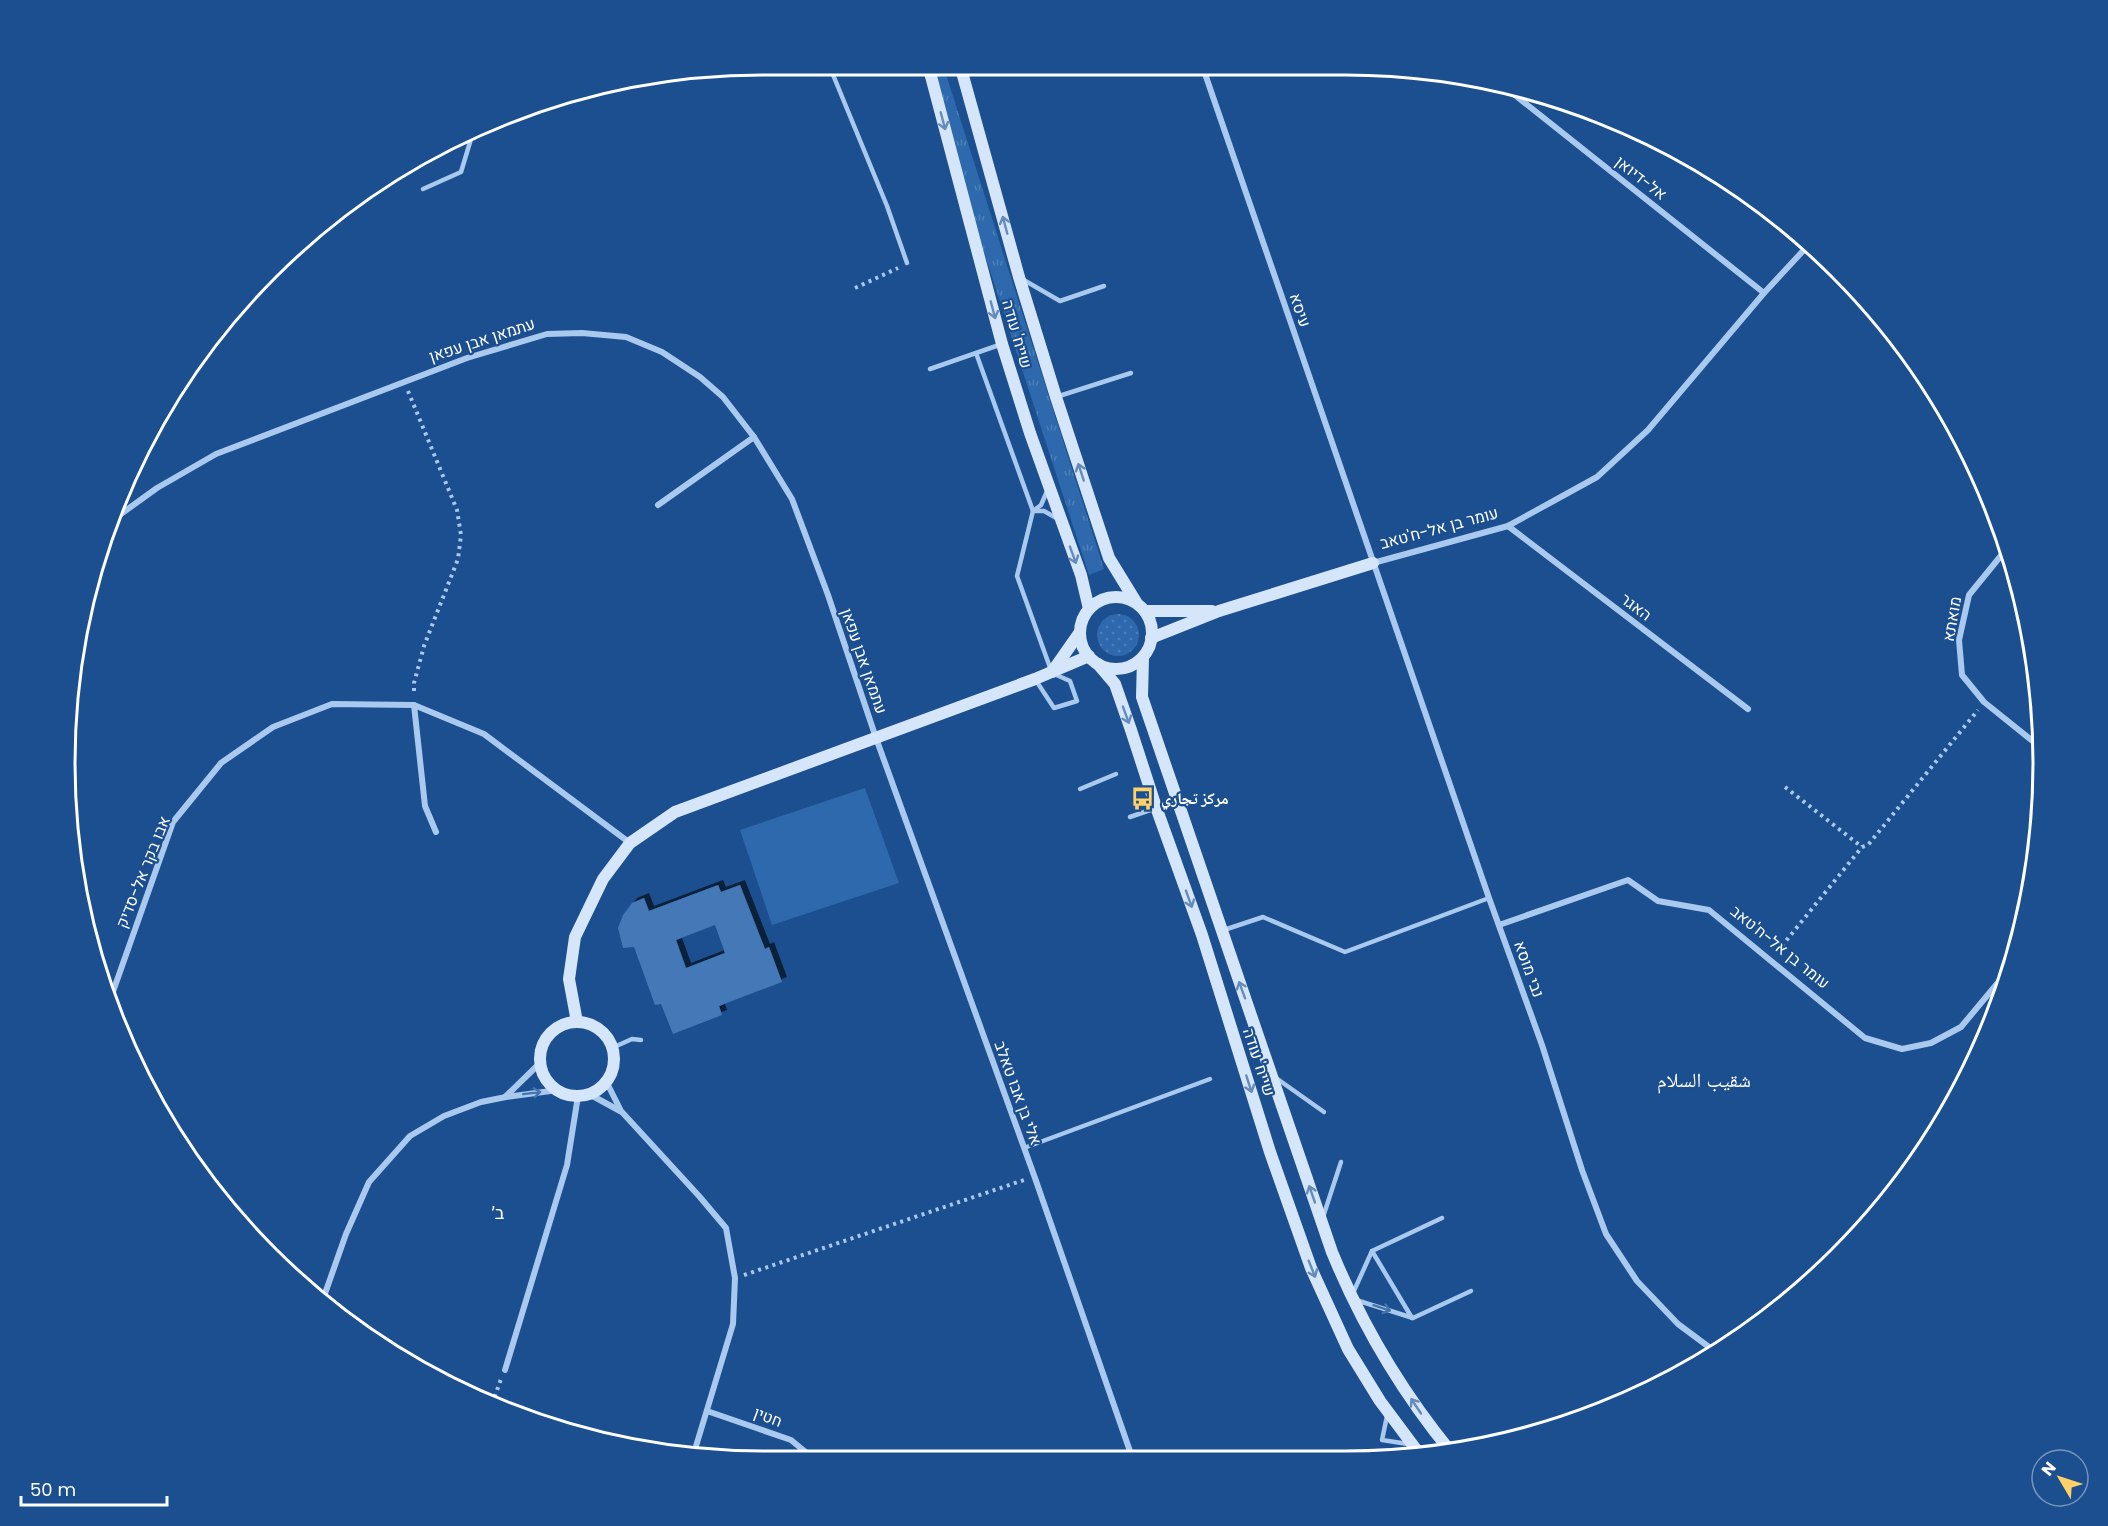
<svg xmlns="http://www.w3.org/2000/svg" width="2108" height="1526" font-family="Poppins,'Noto Naskh Arabic',Heebo,sans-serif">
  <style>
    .grass { fill: url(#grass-tufts) }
    .park { fill: url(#park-dots) }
    .garden { fill: #2e69ad }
    .building { fill: #4478b7; fill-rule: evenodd; filter: url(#shadow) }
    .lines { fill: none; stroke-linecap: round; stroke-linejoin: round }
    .path { stroke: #a9c9ee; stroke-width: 4; stroke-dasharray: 3 4.5; stroke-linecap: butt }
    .lane { stroke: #a9c9ee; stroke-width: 4.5 }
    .street { stroke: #a9c9ee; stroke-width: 6 }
    .secondary { stroke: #d6e6fa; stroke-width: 12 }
    .oneway { stroke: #668bba }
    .oneway2 { stroke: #4674ac }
    .labels { text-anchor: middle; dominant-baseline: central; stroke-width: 4.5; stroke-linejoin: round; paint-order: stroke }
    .street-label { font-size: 16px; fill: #fff; stroke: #1b4f8f }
    .poi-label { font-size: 16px; font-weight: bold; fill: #fff; stroke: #1b4f8f; text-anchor: start }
    .neighbourhood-label { font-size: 18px; fill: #fff; stroke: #1b4f8f }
    .quarter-label { font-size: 20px; fill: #fff; stroke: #1b4f8f }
    .rim { fill: none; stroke: #fff; stroke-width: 3 }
  </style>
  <defs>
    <pattern id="grass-tufts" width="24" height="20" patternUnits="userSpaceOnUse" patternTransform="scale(1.5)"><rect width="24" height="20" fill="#2e69ad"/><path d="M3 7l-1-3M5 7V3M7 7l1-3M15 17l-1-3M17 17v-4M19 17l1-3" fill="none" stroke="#4d80b9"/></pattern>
    <pattern id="park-dots" width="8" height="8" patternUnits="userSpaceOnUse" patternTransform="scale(1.5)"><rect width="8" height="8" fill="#2e69ad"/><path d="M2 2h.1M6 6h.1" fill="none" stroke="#4d80b9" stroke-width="1.8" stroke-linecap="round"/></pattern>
    <filter id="shadow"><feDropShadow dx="5" dy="-5" stdDeviation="0" flood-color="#0009"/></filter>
  </defs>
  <rect width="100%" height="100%" fill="#1b4f8f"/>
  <polygon class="grass" points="923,65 943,65 1104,569 1089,575"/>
  <circle class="park" cx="1118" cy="635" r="21"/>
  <polygon class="garden" points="865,788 899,883 772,925 740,830"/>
  <path class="building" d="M718,885L721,892L740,885L765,949L769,947L782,982L719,1006L722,1015L673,1034L661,1004L655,1005L634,947L623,948L618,928L623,915L632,903L644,898L649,911ZM715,925L725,953L686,968L676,940Z"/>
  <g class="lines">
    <g class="path">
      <polyline points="855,288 898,268"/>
      <polyline points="408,391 457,510 461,535 458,559 424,646 414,683 414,693"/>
      <polyline points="1785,787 1862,847"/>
      <polyline points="1777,952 1862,847 1868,845 1978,710"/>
      <polyline points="744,1275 1024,1180"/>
      <polyline points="492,1404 501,1379"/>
    </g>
    <g class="lane">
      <polyline points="829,65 887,206 907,263"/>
      <polyline points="423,189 461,172 474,129"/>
      <polyline points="1022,279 1060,301 1104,286"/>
      <polyline points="976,353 1033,511 1017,576 1052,673 1070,681 1077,701 1054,708 1035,679"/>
      <polyline points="930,369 1002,344"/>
      <polyline points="1056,397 1131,373"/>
      <polyline points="1033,511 1044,511 1058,519"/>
      <polyline points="1033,511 1041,505 1048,489"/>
      <polyline points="1080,789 1116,774"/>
      <polyline points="1130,817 1156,808"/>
      <polyline points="1224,930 1263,917 1345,952 1489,898"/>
      <polyline points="612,1048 632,1039 641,1040"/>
      <polyline points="1276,1078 1324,1112"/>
      <polyline points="1024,1148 1210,1079"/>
      <polyline points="1323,1217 1341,1162"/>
      <polyline points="1372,1251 1412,1318"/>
      <polyline points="1353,1293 1372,1251 1442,1218"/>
      <polyline points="1356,1300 1413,1318 1471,1291"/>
      <polyline points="1387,1416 1382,1440 1408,1444"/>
    </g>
    <g class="street">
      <polyline points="1202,65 1489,898 1542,1045 1582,1170 1606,1234 1637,1281 1678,1324 1713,1350"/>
      <polyline points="1501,84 1764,293"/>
      <polyline points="658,505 754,437"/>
      <polyline points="107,524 157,488 216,454 467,358 547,334 582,333 626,337 662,352 700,377 723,397 754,437 792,499 828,595 876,738 1035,1178 1132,1457"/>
      <polyline points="1508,526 1748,709"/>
      <polyline points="2008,547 1969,595 1959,640 1962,675 1984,702 2040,747"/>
      <polyline points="1373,563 1508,526 1597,477 1648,430 1764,293 1802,252 1812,244"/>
      <polyline points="414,705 425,806 436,832"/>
      <polyline points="1499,925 1628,880 1658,901 1709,910 1865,1038 1902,1049 1931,1043 1961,1027 2011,967"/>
      <polyline points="110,1000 173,822 221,763 273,727 332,704 414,705 484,734 630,843"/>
      <polyline points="606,1081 621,1111 699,1196 726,1228 735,1278 733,1324 693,1456"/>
      <polyline points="589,1094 620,1111"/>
      <polyline points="506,1096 540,1063"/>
      <polyline points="322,1302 346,1234 369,1182 410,1136 444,1116 481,1102 506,1097 558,1090"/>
      <polyline points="505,1370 567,1165 578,1096"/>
      <polyline points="707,1411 791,1440 814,1459"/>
    </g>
    <g class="secondary">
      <polyline points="928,65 1002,344 1030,433 1081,575 1089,609"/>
      <polyline points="960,65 1019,277 1056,397 1109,558 1136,602"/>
      <circle cx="1116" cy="633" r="36"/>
      <polyline points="1145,611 1212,611"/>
      <polyline points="1151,638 1219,611 1373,563"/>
      <path d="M1143,658L1142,697L1332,1252C1362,1325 1401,1391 1451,1452"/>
      <polyline points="1098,664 1115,684 1131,730 1156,807 1202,935 1270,1152 1311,1268 1348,1349 1380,1401 1421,1456"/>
      <polyline points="1052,672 1080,632"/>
      <polyline points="577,1022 569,979 575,937 603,879 630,843 675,812 1035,679 1089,656"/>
      <circle cx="577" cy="1059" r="37"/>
    </g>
  </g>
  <defs><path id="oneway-shaft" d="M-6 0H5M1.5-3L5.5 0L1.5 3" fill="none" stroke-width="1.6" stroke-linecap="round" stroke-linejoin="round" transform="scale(1.5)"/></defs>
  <g class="oneway">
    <use href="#oneway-shaft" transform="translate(943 121) rotate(75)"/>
    <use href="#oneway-shaft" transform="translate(1005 225) rotate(-105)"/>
    <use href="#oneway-shaft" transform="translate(993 310) rotate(75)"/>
    <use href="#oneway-shaft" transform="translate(1081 472) rotate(-108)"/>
    <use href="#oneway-shaft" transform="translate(1073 555) rotate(70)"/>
    <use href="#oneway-shaft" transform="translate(1126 715) rotate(70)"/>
    <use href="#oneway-shaft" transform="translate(1189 899) rotate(70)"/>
    <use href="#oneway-shaft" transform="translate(1242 990) rotate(-110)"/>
    <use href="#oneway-shaft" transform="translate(1249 1084) rotate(72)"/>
    <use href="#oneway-shaft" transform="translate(1312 1194) rotate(-109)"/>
    <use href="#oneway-shaft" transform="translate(1312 1269) rotate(68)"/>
    <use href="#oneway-shaft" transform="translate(1416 1406) rotate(-124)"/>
  </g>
  <g class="oneway2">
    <use href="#oneway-shaft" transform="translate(532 1093) rotate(-7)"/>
    <use href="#oneway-shaft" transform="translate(1382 1308) rotate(18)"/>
  </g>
  <defs>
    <symbol id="bus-bare" viewBox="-9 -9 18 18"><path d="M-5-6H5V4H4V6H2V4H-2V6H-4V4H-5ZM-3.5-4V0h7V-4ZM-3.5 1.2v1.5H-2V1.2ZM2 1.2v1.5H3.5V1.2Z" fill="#ffd166" stroke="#1b4f8f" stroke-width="2.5" paint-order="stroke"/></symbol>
  </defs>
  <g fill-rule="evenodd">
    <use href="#bus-bare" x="1126" y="782" width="33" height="33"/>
  </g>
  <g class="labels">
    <g class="street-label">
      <text transform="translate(1641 178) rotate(38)">אל-דיואן</text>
      <text transform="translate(1300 310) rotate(71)">עיסא</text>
      <text transform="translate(1017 334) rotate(74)">שייח' עודה</text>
      <text transform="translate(482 340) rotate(-18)">עתמאן אבן עפאן</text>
      <text transform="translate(1439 528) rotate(-15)">עומר בן אל-ח'טאב</text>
      <text transform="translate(1636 607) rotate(37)">האגר</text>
      <text transform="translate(1952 619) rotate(-80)">מואתא</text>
      <text transform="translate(864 661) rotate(71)">עתמאן אבן עפאן</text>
      <text transform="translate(143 872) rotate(-68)">אבו בקר אל-סדיק</text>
      <text transform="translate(1780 947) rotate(39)">עומר בן אל-ח'טאב</text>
      <text transform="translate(1529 969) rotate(70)">נבי מוסא</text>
      <text transform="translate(1259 1062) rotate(72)">שייח' עודה</text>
      <text transform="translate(1018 1093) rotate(70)">אלי בן אבו טאלב</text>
      <text transform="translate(768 1417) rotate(21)">חטין</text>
    </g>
    <g class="poi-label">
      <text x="1161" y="798">مركز تجاري</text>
    </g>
    <g class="neighbourhood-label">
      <text x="498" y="1212">ב׳</text>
    </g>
    <g class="quarter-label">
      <text x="1704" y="1080">شقيب السلام</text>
    </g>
  </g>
  <path d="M0 0H2108V1526H0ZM763 75H1345A688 688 0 0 1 2033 763V763A688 688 0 0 1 1345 1451H763A688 688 0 0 1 75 763V763A688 688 0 0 1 763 75Z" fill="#1b4f8f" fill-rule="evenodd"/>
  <path class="rim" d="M763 75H1345A688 688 0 0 1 2033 763V763A688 688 0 0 1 1345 1451H763A688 688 0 0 1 75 763V763A688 688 0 0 1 763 75Z"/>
  <g transform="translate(2060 1478) rotate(309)"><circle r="28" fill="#1b4f8f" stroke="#7695bc" stroke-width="1.5"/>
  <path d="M0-4.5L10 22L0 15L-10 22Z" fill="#ffd166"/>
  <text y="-9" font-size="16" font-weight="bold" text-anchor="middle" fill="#ffffff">N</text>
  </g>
  <path d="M21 1496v9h146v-9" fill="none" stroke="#ffffff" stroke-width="3"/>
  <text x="30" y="1496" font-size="18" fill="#ffffff" stroke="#1b4f8f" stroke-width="4.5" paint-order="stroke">50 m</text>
</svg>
